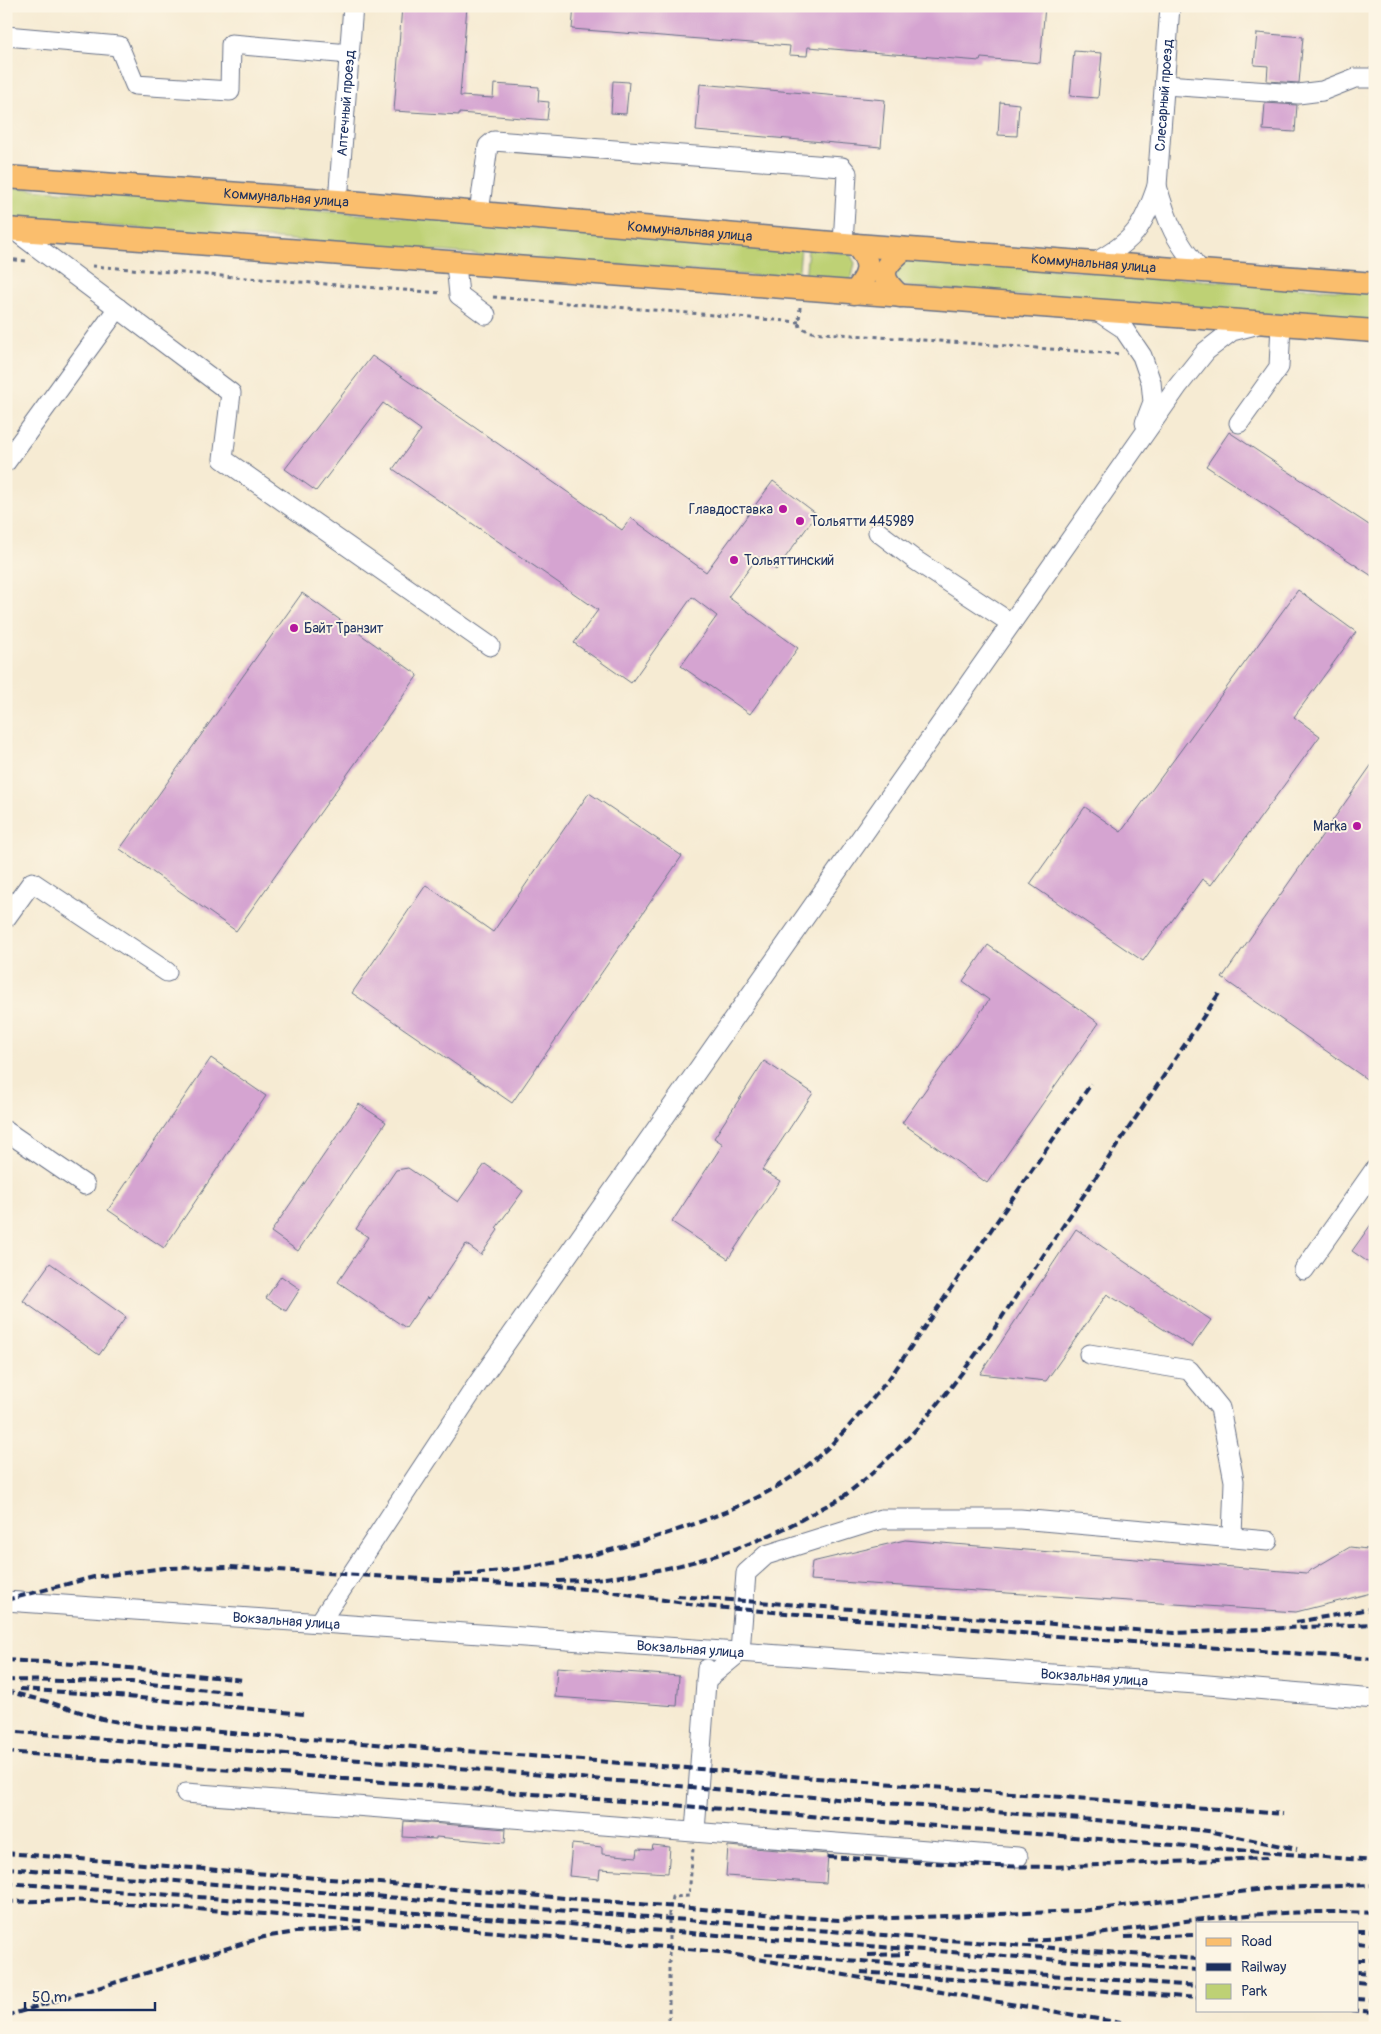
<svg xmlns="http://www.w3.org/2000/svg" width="1381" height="2034" font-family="Pangolin,sans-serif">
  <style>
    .green { fill: #bed175; stroke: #6c806a }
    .building { fill: #d5a4d1 }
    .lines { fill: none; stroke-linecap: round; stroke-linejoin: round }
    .minor-casing { stroke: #687187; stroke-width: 21 }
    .major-casing { stroke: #687187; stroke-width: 25 }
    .path { stroke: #687187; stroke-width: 3; stroke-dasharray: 4 4; stroke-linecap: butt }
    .minor { stroke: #fff; stroke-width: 19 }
    .major { stroke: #fabe6d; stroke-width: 22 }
    .rail { stroke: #1b2f5e; stroke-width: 4; stroke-dasharray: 8 4; stroke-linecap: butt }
    .poi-dot { fill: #b5179e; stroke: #fcf5e5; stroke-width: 2 }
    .labels { text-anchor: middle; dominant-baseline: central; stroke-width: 4; stroke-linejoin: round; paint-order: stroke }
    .street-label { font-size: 14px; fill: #1b2f5e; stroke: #fcf5e5 }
    .poi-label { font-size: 14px; fill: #1b2f5e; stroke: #fcf5e5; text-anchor: start }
  </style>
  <rect width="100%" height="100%" fill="#fcf5e5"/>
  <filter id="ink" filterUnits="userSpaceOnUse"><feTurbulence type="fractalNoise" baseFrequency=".02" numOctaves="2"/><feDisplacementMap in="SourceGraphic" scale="10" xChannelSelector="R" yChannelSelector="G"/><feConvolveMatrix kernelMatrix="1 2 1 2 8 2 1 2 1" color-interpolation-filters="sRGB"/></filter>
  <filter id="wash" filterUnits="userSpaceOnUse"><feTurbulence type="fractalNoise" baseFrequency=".0096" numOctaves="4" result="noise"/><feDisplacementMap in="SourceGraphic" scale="20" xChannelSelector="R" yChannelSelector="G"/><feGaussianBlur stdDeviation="1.12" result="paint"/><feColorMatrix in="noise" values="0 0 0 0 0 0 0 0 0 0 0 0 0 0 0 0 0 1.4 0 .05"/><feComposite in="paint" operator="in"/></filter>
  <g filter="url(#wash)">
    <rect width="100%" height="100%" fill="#f6ebd3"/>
    <g class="green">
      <polygon points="6,187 801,248 798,279 6,218"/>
      <polygon points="808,248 850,254 855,263 852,277 844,282 805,280"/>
      <polygon points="903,258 1375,293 1375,323 910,287 898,284 895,273"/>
    </g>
    <g id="blocks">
      <g class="building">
        <polygon points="402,6 467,6 460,96 493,98 494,84 539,87 538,101 549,102 547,120 459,113 459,115 394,111"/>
        <polygon points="574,6 1045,6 1040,63 981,58 980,61 808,47 807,56 789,55 790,46 572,29"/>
        <polygon points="1257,33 1303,37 1299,83 1267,81 1268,66 1254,65"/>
        <polygon points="1074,51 1102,53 1098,98 1070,96"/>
        <polygon points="613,81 629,82 626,114 611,113"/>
        <polygon points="700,84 885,100 881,147 696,131"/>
        <polygon points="1000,102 1019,104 1017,136 998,135"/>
        <polygon points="1265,103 1297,105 1295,132 1263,130"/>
        <polygon points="372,356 622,530 631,518 706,572 773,481 817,514 776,570 758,557 728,597 798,648 750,714 681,666 717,616 692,597 631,683 574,643 598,610 393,469 421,430 383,403 316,491 285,469"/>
        <polygon points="1229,432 1375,529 1375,578 1206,466"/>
        <polygon points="1298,590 1356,632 1294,717 1320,736 1211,885 1202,879 1143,961 1030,884 1085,807 1121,832"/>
        <polygon points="302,593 418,675 236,931 120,849"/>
        <polygon points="1375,760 1375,1085 1222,978"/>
        <polygon points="589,793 682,856 512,1103 352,993 426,885 493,932"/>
        <polygon points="988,945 1099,1023 987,1183 902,1123 989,1000 963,981"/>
        <polygon points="211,1058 266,1096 164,1248 108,1210"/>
        <polygon points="764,1061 813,1093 762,1170 780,1181 728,1259 672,1222 723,1144 714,1138"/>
        <polygon points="359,1104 386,1122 298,1251 271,1232"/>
        <polygon points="485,1164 523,1191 496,1228 498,1230 481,1255 466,1244 429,1299 427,1297 406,1328 338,1282 368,1237 356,1229 396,1170 408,1168 458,1202"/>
        <polygon points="1375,1219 1375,1267 1352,1251"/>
        <polygon points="1076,1229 1211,1320 1192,1347 1107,1294 1046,1381 980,1374"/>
        <polygon points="50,1263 126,1317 99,1355 23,1301"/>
        <polygon points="281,1276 300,1289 286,1311 266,1298"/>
        <polygon points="905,1540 1306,1573 1350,1547 1375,1550 1375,1592 1296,1612 810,1580 812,1562"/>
        <polygon points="557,1667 679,1676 677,1706 555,1697"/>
        <polygon points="404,1821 506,1829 505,1843 436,1837 436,1839 403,1837"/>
        <polygon points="572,1844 602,1847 602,1854 637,1857 638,1849 652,1850 653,1845 670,1847 668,1873 600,1869 599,1879 569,1876"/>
        <polygon points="728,1846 828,1854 826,1883 726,1876"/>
      </g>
    </g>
  </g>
  <g filter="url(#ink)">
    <use href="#blocks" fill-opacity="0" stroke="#687187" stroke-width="1"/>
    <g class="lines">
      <defs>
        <g id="minor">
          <polyline points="6,36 119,46 135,85 230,91 231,44 350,54"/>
          <polyline points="1165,85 1298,94 1322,91 1355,78 1375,78"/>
          <path d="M1157,186C1167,222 1176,242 1201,271"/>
          <path id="s1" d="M338,201L353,6"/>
          <polyline points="479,213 488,146 494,141 842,167 847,173 843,244"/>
          <polyline points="14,230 231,393 223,459 490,646"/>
          <path id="s2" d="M1094,263C1134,241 1143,228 1157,186L1170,6"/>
          <polyline points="456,264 459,295 486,315"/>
          <polyline points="1097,311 1123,328 1142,356 1151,382 1153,402 1145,423"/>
          <polyline points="1239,423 1279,367 1281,324"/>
          <polyline points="6,462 118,308"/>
          <polyline points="878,532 915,560 1011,623"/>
          <polyline points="6,918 32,882 167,972"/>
          <polyline points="6,1131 85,1185"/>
          <polyline points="1304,1270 1375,1169"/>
          <polyline points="1089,1354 1189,1370 1220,1408 1234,1481 1232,1537"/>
          <path id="s3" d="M6,1601L1196,1684L1375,1699"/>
          <polyline points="320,1622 480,1380 1178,386 1206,351 1232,331 1255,325"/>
          <polyline points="706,1680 740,1652 746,1573 766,1555 881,1519 1020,1519 1268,1541"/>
          <polyline points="186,1793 1018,1857"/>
          <polyline points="695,1831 707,1669"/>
        </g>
        <g id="major">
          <path id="s4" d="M6,177L338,201L856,245L1375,284"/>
          <polyline points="6,229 1375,331"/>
          <path d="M854,293C870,274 873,265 856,245"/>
          <path d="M900,296C877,276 882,267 904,249"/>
        </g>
      </defs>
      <use href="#minor" class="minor-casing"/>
      <use href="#major" class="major-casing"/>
      <g class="path">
        <polyline points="6,259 26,261"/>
        <polyline points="92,266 442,293"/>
        <polyline points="493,297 799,322"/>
        <polyline points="800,307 799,322 800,327 810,332 1121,354"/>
        <polyline points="669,2028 669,1913 672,1897 689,1896 693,1849"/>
      </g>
      <use href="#minor" class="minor"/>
      <use href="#major" class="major"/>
      <g class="rail">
        <path d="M453,1575C532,1571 608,1554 683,1528C722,1514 763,1498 796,1474C833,1448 863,1411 891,1376L1091,1084"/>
        <path d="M557,1581C647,1579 742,1556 820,1509C830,1504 841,1499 849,1492C907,1448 950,1390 992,1332L1220,992"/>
        <polyline points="677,1596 1175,1633 1375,1624"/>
        <polyline points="6,1600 94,1577 164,1568 229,1567 602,1590 702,1606 1104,1640 1375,1659"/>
        <polyline points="1296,1622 1375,1608"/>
        <polyline points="6,1660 109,1666 244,1680"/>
        <polyline points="6,1680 131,1682 245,1694"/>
        <polyline points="20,1689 108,1695 304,1714"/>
        <polyline points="6,1691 49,1702 102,1719 141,1726 1283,1814"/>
        <polyline points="6,1731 1142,1824 1208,1831 1297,1849"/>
        <polyline points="6,1752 1375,1861"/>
        <polyline points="6,1853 839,1920 1081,1911 1273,1888 1375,1885"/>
        <polyline points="828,1857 988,1866 1052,1867 1268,1858"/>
        <polyline points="6,1868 1197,1959"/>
        <polyline points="6,1883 1197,1970"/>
        <polyline points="6,1902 72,1900 430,1926 720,1952 883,1982 1150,2028"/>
        <polyline points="1357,1931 1375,1931"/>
        <polyline points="1125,1937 1197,1935"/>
        <path d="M1029,1941C1079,1939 1127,1929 1177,1922C1242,1914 1309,1910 1375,1913"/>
        <polyline points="1357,1943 1375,1945"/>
        <polyline points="765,1954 1197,1986"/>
        <polyline points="868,1955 908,1954"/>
        <polyline points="1357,1960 1375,1960"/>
        <polyline points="861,1972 1197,1998"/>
        <polyline points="1357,1972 1375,1973"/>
        <polyline points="1357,1982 1375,1984"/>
        <polyline points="1357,1999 1375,2000"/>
        <polyline points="1351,2010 1375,2012"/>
        <polyline points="6,2016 264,1937 296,1932 363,1928"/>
      </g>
    </g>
  </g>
  <g class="poi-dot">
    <circle cx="783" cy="509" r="5"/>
    <circle cx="800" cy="521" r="5"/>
    <circle cx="734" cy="560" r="5"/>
    <circle cx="294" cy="628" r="5"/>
    <circle cx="1357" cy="826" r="5"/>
  </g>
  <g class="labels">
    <g class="street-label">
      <text stroke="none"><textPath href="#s2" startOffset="194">Слесарный проезд</textPath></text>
      <text stroke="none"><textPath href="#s1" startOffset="98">Аптечный проезд</textPath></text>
      <text stroke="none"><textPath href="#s4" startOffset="281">Коммунальная улица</textPath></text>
      <text stroke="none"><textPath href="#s4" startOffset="686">Коммунальная улица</textPath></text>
      <text stroke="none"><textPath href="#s4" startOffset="1091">Коммунальная улица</textPath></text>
      <text stroke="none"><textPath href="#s3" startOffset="281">Вокзальная улица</textPath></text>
      <text stroke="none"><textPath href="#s3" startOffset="686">Вокзальная улица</textPath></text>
      <text stroke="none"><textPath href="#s3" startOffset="1091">Вокзальная улица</textPath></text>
    </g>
    <g class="poi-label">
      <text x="773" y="509" text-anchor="end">Главдоставка</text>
      <text x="810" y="521">Тольятти 445989</text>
      <text x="744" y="560">Тольяттинский</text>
      <text x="304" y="628">Байт Транзит</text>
      <text x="1347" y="826" text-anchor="end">Marka</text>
    </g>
  </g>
  <rect width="1381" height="2034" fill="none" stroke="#fcf5e5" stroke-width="25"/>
  <rect x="1196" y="1922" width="162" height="90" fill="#fcf5e5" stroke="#a2a6af"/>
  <rect x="1206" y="1938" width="25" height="8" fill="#fabe6d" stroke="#a2a6af"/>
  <text x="1241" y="1946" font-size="15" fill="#1b2f5e">Road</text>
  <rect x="1206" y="1963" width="25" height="8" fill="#1b2f5e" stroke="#a2a6af"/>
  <text x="1241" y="1972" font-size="15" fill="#1b2f5e">Railway</text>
  <rect x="1206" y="1984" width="25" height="15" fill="#bed175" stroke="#a2a6af"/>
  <text x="1241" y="1996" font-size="15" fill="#1b2f5e">Park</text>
  <path d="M25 2002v8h130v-8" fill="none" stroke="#1b2f5e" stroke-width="2.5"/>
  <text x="32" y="2002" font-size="15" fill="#1b2f5e" stroke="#fcf5e5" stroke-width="4" paint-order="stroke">50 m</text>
</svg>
